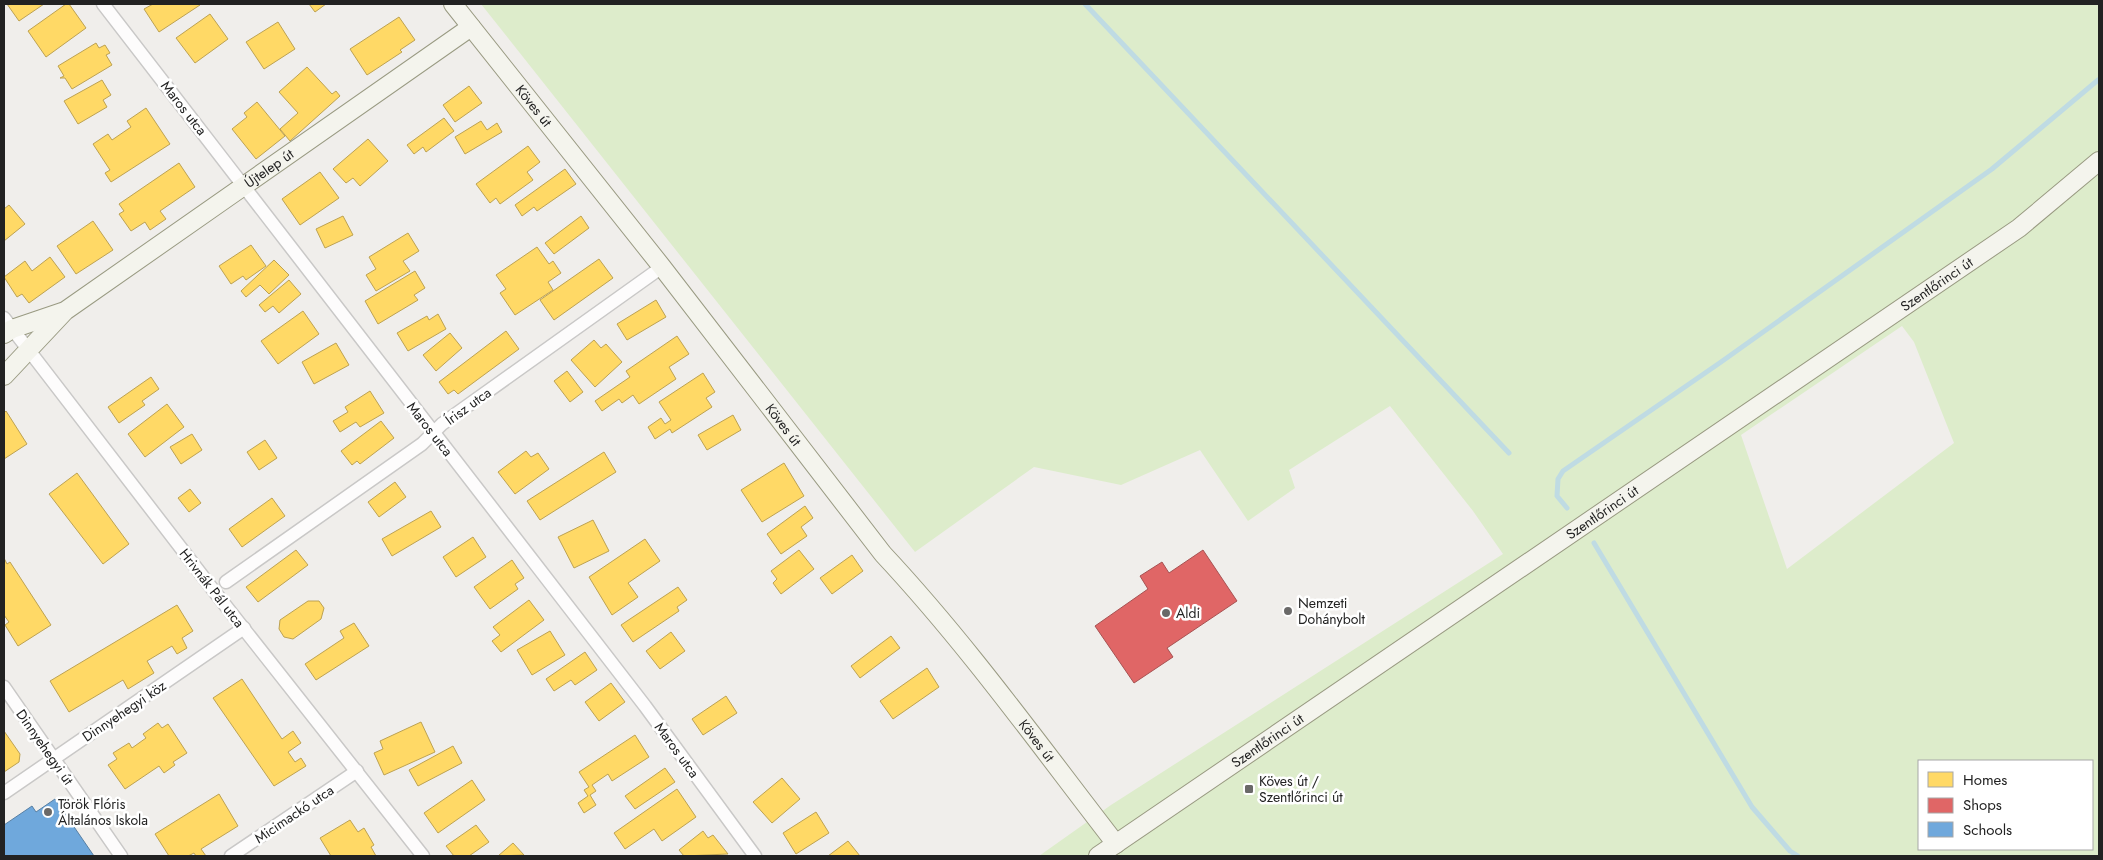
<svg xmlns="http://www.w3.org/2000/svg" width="2103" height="860" font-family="Jost,sans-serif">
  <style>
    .grass { fill: #ddeccb; fill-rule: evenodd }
    .homes { fill: #ffd966; stroke: #bda252 }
    .shops { fill: #e06666; stroke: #a75252 }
    .schools { fill: #6fa8dc; stroke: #5880a4 }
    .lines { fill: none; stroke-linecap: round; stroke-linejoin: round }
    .stream { stroke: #bfdbe3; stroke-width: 5 }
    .street-casing { stroke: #c9c8c7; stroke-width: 15 }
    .secondary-casing { stroke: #999a82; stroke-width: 20 }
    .street { stroke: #fdfcfc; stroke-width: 12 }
    .secondary { stroke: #f4f4ed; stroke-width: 18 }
    .poi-dot { fill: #6a6968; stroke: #fff; stroke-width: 2 }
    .labels { text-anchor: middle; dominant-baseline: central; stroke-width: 5; stroke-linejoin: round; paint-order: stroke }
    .street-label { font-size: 14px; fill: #222; stroke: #fff }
    .poi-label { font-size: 14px; fill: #222; stroke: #fff; text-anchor: start }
  </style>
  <rect width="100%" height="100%" fill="#f0eeeb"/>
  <path class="grass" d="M481,4H2099V856H1039L1111,805L1503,554L1473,511L1390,406L1289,470L1295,488L1248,521L1200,450L1121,485L1034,467L915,552ZM1902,326L1914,342L1954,443L1787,569L1741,435ZM1919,761H2092V849H1919Z"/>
  <g class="homes">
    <polygon points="7,4 44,4 19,21"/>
    <polygon points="66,4 69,4 86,28 46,57 28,31"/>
    <polygon points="153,4 198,4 200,5 159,32 144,9"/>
    <polygon points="309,4 326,4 315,12"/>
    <polygon points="210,14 228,39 195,63 176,38"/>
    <polygon points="399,17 415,40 400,50 402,52 367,75 350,49"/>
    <polygon points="278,22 295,49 264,69 246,42"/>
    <polygon points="96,43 99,48 105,45 110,53 106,55 112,65 72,89 65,78 60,78 64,76 58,66"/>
    <polygon points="307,67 332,94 336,91 340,96 290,141 280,129 298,113 279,92"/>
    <polygon points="102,80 111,95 103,100 107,107 78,124 64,101"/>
    <polygon points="469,86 482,103 455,122 443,105"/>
    <polygon points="257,102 285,136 256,159 232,129 247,117 244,113"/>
    <polygon points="146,108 170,144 111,182 105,173 110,170 93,144 108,134 112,140 131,127 127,121"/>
    <polygon points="444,118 454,131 426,152 423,147 414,154 407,145"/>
    <polygon points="481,121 487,130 497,123 502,132 465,154 455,137"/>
    <polygon points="368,139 388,161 360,186 353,178 346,183 333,169"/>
    <polygon points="528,146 540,162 527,172 533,180 500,204 496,198 490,203 476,184"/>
    <polygon points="179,163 195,187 160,211 166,219 150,230 145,222 131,231 119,214 124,211 119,204"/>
    <polygon points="565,169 576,184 537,211 534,207 522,216 515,205"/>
    <polygon points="320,172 339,198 300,225 282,199"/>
    <polygon points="9,205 25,224 4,241 4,209"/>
    <polygon points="343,216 353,235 325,248 316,229"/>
    <polygon points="581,216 589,228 554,254 545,243"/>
    <polygon points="93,221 113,250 76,274 57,246"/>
    <polygon points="408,233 419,251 403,261 410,271 376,291 366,275 376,269 369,257"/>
    <polygon points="251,245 266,266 246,280 243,276 231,284 219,266"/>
    <polygon points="537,247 549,264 553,261 561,273 548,282 553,290 515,315 500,293 506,289 496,275"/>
    <polygon points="50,257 65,277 29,303 22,294 17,297 4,277 25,261 32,271"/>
    <polygon points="599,259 613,278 554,320 540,300"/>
    <polygon points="274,260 289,275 269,294 260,285 246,297 241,291"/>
    <polygon points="415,271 425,288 414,295 418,300 378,324 365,301"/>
    <polygon points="289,280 301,294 279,313 273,306 265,312 259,305"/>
    <polygon points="656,300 666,317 627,340 617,324"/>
    <polygon points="303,311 319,334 278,364 261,341"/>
    <polygon points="438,314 446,329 408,351 397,333 427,316 429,320"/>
    <polygon points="506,331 519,349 458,394 454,390 448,394 439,382"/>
    <polygon points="450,333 462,348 436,371 423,355"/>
    <polygon points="677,336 689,354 669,367 676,379 639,404 633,395 622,403 619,399 602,411 595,401 630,377 626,371"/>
    <polygon points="594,340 601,348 606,344 622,362 595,387 571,360"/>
    <polygon points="336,343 349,365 314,384 302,362"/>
    <polygon points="567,371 583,392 570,402 554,381"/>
    <polygon points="703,373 715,392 706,398 712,407 672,433 670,429 655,439 648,427 661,418 665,424 671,420 659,402"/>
    <polygon points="151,377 159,389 142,401 145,405 119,423 108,407"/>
    <polygon points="370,391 384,413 360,427 356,422 340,432 333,421 348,412 345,407"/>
    <polygon points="167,404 184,427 145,457 128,434"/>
    <polygon points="6,411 27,444 4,459 4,413"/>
    <polygon points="733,415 741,430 707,450 698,435"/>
    <polygon points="381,421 394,438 360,464 357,461 352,465 341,451"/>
    <polygon points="192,434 202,450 181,464 170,447"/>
    <polygon points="265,440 277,458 259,470 247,452"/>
    <polygon points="526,451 531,457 538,453 549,469 515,494 498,472"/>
    <polygon points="604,452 616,472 540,520 527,501"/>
    <polygon points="784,463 804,496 762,522 741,490"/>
    <polygon points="77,473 129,544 103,564 49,494"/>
    <polygon points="395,482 406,497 379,517 368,502"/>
    <polygon points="190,489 201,503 189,512 178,498"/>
    <polygon points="272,498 285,516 242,547 229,529"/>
    <polygon points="805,506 813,518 801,527 807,536 781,554 767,534"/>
    <polygon points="431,511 441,527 392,556 382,539"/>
    <polygon points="593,520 609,551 574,568 558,537"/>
    <polygon points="473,537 486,557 456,577 443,557"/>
    <polygon points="645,539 660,561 628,583 638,597 612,615 589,577"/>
    <polygon points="296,550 308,565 258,602 246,587"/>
    <polygon points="799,550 814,569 781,594 773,583 777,579 771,571"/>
    <polygon points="852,555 863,571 832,594 820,578"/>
    <polygon points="4,558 7,564 10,562 51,625 18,646 5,625 9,622 4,615"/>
    <polygon points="512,560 524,578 515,584 518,589 490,609 474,587"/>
    <polygon points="678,587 687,600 677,607 679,611 633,642 621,625"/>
    <polygon points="529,600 544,620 501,652 492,641 500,635 493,627"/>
    <polygon points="308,601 319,601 324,608 321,619 293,639 284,637 279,629 280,620"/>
    <polygon points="177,605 193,631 182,638 187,648 177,654 172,646 147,661 154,673 128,689 123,680 69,712 50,681"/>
    <polygon points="354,623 369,646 316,680 305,664 344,638 340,631"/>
    <polygon points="550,631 565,655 532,675 517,650"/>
    <polygon points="671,632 685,651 660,669 646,651"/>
    <polygon points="891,636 900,648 860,678 851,666"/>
    <polygon points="585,652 597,670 575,685 571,680 554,691 546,679"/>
    <polygon points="927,668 939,687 893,719 880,701"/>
    <polygon points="242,679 282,739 293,731 301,743 288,752 295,762 301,758 306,766 274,786 213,698"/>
    <polygon points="611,683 625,702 599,721 585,702"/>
    <polygon points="726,696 737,713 703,735 692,719"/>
    <polygon points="421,722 435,752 384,775 374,753 383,749 380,741"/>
    <polygon points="158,723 162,728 168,724 187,753 173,762 175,765 164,773 159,766 125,789 108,765 117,759 113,753 129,743 132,748 146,738 143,734"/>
    <polygon points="4,731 20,754 19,762 4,772"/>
    <polygon points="635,735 649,757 612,781 608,774 592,785 596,791 590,795 596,805 584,813 578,803 588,796 584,790 589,787 579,772"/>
    <polygon points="453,746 462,763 418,786 409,770"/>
    <polygon points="665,768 675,782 635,809 625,796"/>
    <polygon points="782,778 800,799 772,823 753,802"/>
    <polygon points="472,780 485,800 438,833 424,813"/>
    <polygon points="677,789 696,817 662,841 654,829 625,849 614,833"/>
    <polygon points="219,794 238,826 201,849 206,856 196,856 194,853 188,856 169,856 155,834"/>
    <polygon points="816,812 829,833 796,854 783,833"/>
    <polygon points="350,820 358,832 364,828 374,845 371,847 376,856 331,856 320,838"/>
    <polygon points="476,825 489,842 469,856 454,856 446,846"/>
    <polygon points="703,831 708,838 713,835 728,854 684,856 679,850"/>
    <polygon points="848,841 860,856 828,856"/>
    <polygon points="513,843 524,855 498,856"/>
  </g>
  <polygon class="shops" points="1203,550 1237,601 1167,648 1173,657 1134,683 1095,626 1148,589 1140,576 1162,562 1169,573"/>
  <polygon class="schools" points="55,799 94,856 4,856 4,825 32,806 36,812"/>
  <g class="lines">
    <g class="stream">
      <polyline points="1085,4 1509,453"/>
      <polyline points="1567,508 1557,496 1558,479 1563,471 1721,362 1992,169 2098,80"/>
      <polyline points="1594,543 1752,807 1790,851 1798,856"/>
    </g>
    <defs>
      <g id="street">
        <polyline points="103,4 645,706 755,856"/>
        <polyline points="4,318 214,591 423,856"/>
        <polyline points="226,582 422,444 442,424 662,267"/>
        <polyline points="4,687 121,856"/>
        <polyline points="4,793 244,628"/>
        <polyline points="231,856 357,771"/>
      </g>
      <g id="secondary">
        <path id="s1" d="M453,4L662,267L883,554C968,645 1040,746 1116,844"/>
        <polyline points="4,334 12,329 62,312"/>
        <path id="s2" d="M4,376L65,311L471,27"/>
        <path id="s3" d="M1098,856L2019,228L2099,161"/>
      </g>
    </defs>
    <use href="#street" class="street-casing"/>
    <use href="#secondary" class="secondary-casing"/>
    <use href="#street" class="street"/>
    <use href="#secondary" class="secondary"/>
  </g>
  <g class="poi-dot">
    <circle cx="1288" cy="611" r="5"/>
    <circle cx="1166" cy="613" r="5"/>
    <rect x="1244" y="784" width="10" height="10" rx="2.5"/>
    <circle cx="48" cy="812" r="5"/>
  </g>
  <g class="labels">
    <g class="street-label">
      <text stroke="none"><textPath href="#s1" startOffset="130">Köves út</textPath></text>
      <text transform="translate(184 108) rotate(52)">Maros utca</text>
      <text stroke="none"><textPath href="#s2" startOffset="338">Újtelep út</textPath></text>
      <text stroke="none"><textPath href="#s3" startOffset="1015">Szentlőrinci út</textPath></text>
      <text transform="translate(468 406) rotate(-36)">Írisz utca</text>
      <text stroke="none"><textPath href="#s1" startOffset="535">Köves út</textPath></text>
      <text transform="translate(430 429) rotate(52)">Maros utca</text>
      <text stroke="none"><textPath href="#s3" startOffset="610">Szentlőrinci út</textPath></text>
      <text transform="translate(212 588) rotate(52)">Hrivnák Pál utca</text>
      <text transform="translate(124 711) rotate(-34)">Dinnyehegyi köz</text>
      <text stroke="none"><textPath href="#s1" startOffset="940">Köves út</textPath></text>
      <text stroke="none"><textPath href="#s3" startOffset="205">Szentlőrinci út</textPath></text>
      <text transform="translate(45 747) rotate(55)">Dinnyehegyi út</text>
      <text transform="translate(677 750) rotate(54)">Maros utca</text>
      <text transform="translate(294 814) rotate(-34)">Micimackó utca</text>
    </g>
    <g class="poi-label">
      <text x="1298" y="603">Nemzeti<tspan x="1298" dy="16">Dohánybolt</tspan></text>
      <text x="1176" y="613">Aldi</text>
      <text x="1259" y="781">Köves út /<tspan x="1259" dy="16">Szentlőrinci út</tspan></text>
      <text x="58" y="804">Török Flóris<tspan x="58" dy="16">Általános Iskola</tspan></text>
    </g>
  </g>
  <rect width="2103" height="860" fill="none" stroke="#222222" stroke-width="10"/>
  <rect x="1918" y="760" width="175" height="90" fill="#ffffff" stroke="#a7a7a7"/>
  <rect x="1928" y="772" width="25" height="15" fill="#ffd966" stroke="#a7a7a7"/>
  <text x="1963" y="785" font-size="15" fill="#222222">Homes</text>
  <rect x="1928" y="798" width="25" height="15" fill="#e06666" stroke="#a7a7a7"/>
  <text x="1963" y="810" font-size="15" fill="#222222">Shops</text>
  <rect x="1928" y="822" width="25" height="15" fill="#6fa8dc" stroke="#a7a7a7"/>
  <text x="1963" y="835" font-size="15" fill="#222222">Schools</text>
</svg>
